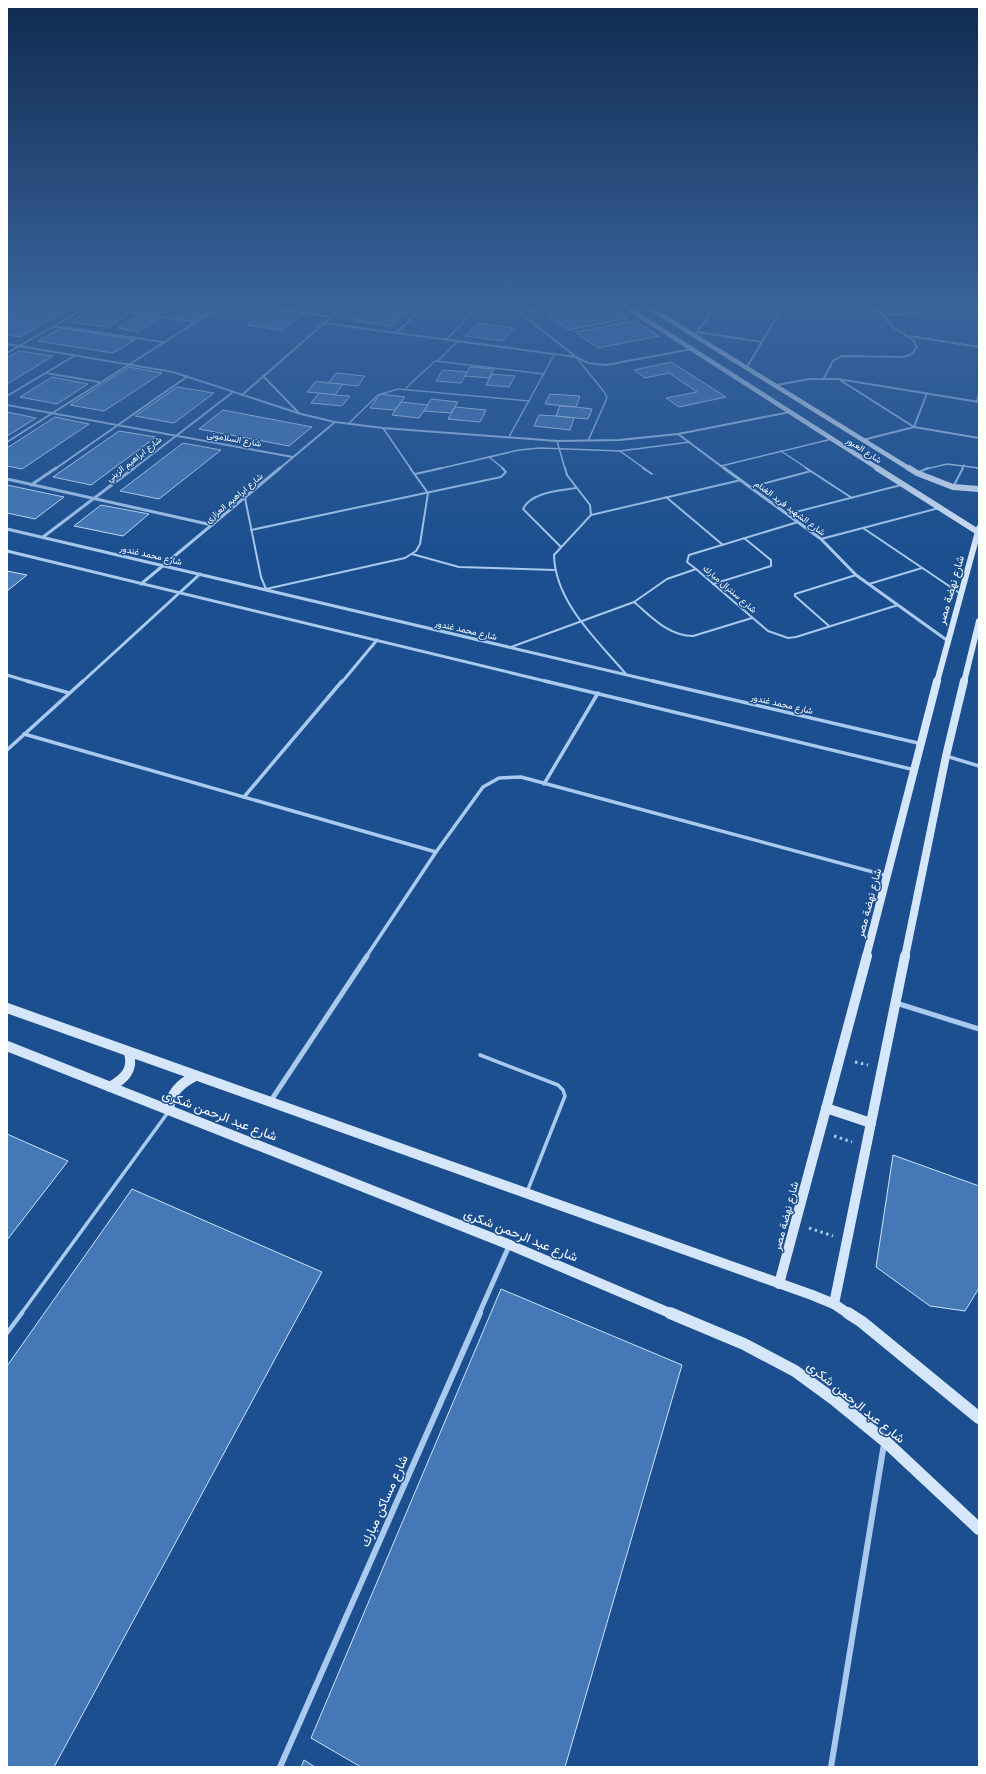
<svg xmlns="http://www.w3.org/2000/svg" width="986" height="1774" font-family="Raleway,Vazirmatn,sans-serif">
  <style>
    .green { fill: #2e69ad }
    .building { fill: #4478b7; stroke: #cfe3fa }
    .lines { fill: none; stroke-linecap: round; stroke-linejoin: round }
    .path { stroke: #a9c9ee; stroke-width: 3; stroke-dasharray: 2.5 3.5; stroke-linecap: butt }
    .lane-far3 { stroke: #a9c9ee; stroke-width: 1.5 }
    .lane-far2 { stroke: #a9c9ee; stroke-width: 2 }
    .lane-far1 { stroke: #a9c9ee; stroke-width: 3.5 }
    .lane { stroke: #a9c9ee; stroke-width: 4.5 }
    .street-far4 { stroke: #a9c9ee; stroke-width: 2 }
    .street-far3 { stroke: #a9c9ee; stroke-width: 3 }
    .street-far2 { stroke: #a9c9ee; stroke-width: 3.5 }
    .street-far1 { stroke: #a9c9ee; stroke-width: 5 }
    .street { stroke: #a9c9ee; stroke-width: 6 }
    .secondary-far4 { stroke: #d6e6fa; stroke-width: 4.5 }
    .secondary-far3 { stroke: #d6e6fa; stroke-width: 6 }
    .secondary-far2 { stroke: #d6e6fa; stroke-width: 8 }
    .secondary-far1 { stroke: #d6e6fa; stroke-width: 10 }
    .secondary { stroke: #d6e6fa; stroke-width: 12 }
    .labels { text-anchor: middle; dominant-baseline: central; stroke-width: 3; stroke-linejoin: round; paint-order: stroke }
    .far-street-label { font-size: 9px; fill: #fff; stroke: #1b4f8f }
    .street-label { font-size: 11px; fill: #fff; stroke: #1b4f8f }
    .near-street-label { font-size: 13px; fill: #fff; stroke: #1b4f8f }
  </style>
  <rect width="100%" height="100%" fill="#1b4f8f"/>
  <polygon class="green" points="161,303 226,303 207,315 155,308"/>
  <g class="building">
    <polygon points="94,303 161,303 155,308 207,315 195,322 88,307"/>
    <polygon points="376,303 385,303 413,307 390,326 353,321"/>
    <polygon points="39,304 70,308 20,337 7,334 7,321"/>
    <polygon points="606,304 629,318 569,330 547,315"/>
    <polygon points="269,309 304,314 282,330 247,325"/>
    <polygon points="91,310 127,315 108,327 71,322"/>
    <polygon points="138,316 157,319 138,332 118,328"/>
    <polygon points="635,321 659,336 598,348 575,332"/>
    <polygon points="478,323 514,328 502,341 465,336"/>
    <polygon points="61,328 135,340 113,353 38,341"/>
    <polygon points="19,351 53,356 7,384 7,358"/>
    <polygon points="671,362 726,397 679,407 666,398 697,392 669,373 645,378 634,370"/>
    <polygon points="129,367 162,373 104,411 70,405"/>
    <polygon points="470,367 494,369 489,378 465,376"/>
    <polygon points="443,370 467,372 461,383 436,381"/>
    <polygon points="336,373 365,376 358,386 328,383"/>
    <polygon points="492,374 515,376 509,387 486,385"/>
    <polygon points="52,377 88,384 57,404 20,397"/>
    <polygon points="316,381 328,383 343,384 335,395 307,392"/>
    <polygon points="177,387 214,393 174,423 135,416"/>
    <polygon points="319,393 335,395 350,396 342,406 311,403"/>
    <polygon points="380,394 405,397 395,410 370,408"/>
    <polygon points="550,394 580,396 576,407 545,404"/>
    <polygon points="431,399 458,402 451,413 424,411"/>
    <polygon points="401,402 428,405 419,418 392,415"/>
    <polygon points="560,406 576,407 592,409 588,419 556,416"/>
    <polygon points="455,407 486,410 480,422 448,419"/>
    <polygon points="223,410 312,427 289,446 199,429"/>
    <polygon points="7,412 36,418 7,436"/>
    <polygon points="539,415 556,416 574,418 570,430 534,426"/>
    <polygon points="55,417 89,424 22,469 7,466 7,448"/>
    <polygon points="119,431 156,437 91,485 53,477"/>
    <polygon points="183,443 221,450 159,499 120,491"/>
    <polygon points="7,485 64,497 35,519 7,513"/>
    <polygon points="101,505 149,514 123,536 74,526"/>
    <polygon points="7,571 27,575 7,591"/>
    <polygon points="7,1134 68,1161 7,1240"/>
    <polygon points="893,1155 979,1186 979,1288 965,1311 930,1306 876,1267"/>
    <polygon points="132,1189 322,1272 54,1767 7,1767 7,1366"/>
    <polygon points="501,1289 682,1365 565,1767 361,1767 311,1738"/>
    <polygon points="304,1760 315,1767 301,1767"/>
  </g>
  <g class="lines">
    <g class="path">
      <polyline points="855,1062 868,1065"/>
      <polyline points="834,1136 852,1142"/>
      <polyline points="809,1228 833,1236"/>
    </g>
    <g class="lane-far3">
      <polyline points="247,303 330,317"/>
      <polyline points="446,340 481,303"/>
      <polyline points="576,357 605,393 607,398 588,441"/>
      <polyline points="438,361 458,341"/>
      <polyline points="406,388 435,361 544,374"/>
      <polyline points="977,401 979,393"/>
      <polyline points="348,424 378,395 398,389 529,401"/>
      <polyline points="383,428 411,469"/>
      <polyline points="509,437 554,355"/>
      <polyline points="557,441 565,469"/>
      <polyline points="620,451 645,469"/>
      <polyline points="781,451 808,469"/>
      <polyline points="489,457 504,469"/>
      <polyline points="721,466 832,439"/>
      <polyline points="438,469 519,450 540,448 620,451 690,442"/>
      <polyline points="926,469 947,464 979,468"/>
      <polyline points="962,469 964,465"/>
    </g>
    <g class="lane-far2">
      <path d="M565,468L567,475L590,505L591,515L554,555C555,602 597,640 626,674"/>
      <polyline points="643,468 652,474"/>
      <polyline points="806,468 852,498"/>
      <polyline points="977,468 979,468"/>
      <polyline points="917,473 928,468"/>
      <polyline points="415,474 442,468"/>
      <polyline points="751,487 811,471"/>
      <polyline points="953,487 963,468"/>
      <polyline points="666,497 723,545"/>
      <polyline points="245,498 261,577 266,589 405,558 416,551 420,544 428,493 410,468"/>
      <polyline points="788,514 901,485"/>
      <polyline points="591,515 741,480"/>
      <polyline points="863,528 961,594"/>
      <polyline points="251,530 501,477 506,472 502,468"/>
      <polyline points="821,539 939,508"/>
      <path d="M561,547L523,509C531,492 559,491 576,488"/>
      <polyline points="412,554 459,567 554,570"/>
      <polyline points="696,569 687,562 689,555 798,522"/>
      <polyline points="713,584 771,566 771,560 744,538"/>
      <polyline points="869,584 922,568"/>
      <path d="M634,602C652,617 668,636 693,636L752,618"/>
      <polyline points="829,626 795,596 795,594 856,575"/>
      <polyline points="511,647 634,602 667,579 696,569 768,631 788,638 796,637 898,605"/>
    </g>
    <g class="lane-far1">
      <polyline points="480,1055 558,1085 563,1090 565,1096 527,1192"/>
      <polyline points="21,1314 169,1111"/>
    </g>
    <polyline class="lane" points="7,1333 22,1313"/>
    <g class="street-far4">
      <polyline points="66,303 88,307"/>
      <polyline points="508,303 576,357 588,363 606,365 692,349"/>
      <polyline points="520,313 572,303"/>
      <path d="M883,314C899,314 918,317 929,303"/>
      <polyline points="7,317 33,303"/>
      <polyline points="323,323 576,357"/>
      <polyline points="54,326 163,342"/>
      <polyline points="697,332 762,342"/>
      <polyline points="396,333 427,303"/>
      <polyline points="696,333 718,303"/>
      <polyline points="910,336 979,347"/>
      <polyline points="7,344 173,372 301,414 335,422 383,428 557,441 619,440 678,434 790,412"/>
      <polyline points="7,353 94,303"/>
      <polyline points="747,367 785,303"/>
      <polyline points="46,373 99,382"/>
      <polyline points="263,376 299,413"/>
      <polyline points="824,378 833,361 842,356 903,357 912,354 917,347 913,340 893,327 880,312 869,308 840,303"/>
      <polyline points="840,380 914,427 927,393"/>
      <polyline points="777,385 809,379 838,379 979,402"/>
      <polyline points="242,395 347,303"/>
      <polyline points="7,396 74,356"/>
      <polyline points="7,405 293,457"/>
      <polyline points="678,434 725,469"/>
      <polyline points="863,440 914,427 979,438"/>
      <polyline points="7,442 226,303"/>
      <polyline points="55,469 188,376"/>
      <polyline points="133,469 233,392"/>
      <polyline points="279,469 335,422"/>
    </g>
    <g class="street-far3">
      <polyline points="724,468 821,539 856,575 948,641"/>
      <polyline points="7,479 212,525"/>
      <polyline points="31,485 56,468"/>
      <polyline points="7,529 657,682"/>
      <polyline points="43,537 134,468"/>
      <polyline points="7,551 549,682"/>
      <polyline points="141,584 280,468"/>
      <polyline points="7,675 30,682"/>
      <polyline points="82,682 200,574"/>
      <polyline points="342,682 377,640"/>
    </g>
    <g class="street-far2">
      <polyline points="27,681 69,693"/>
      <polyline points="545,681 915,770"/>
      <polyline points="653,681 922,744"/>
      <polyline points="24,734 436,852"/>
      <polyline points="7,750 83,681"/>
      <polyline points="946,756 979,766"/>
      <polyline points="544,784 598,693"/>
      <polyline points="244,797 342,681"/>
      <polyline points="366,957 436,852 483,787 499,778 521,777 888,876"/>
    </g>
    <g class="street-far1">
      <polyline points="896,1003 979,1029"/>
      <polyline points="270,1102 367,956"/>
      <polyline points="479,1314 509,1246"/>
    </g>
    <g class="street">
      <polyline points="280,1767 480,1313"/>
      <polyline points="831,1767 884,1444"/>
    </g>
    <g class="secondary-far4">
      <polyline points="620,303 879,469"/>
      <polyline points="642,303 910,469"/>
    </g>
    <g class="secondary-far3">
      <polyline points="877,468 978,532"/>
      <polyline points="909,468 917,473 953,487 979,489"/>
      <polyline points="937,682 979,528"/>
      <polyline points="964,682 979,621"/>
    </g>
    <g class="secondary-far2">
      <polyline points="866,957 937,681"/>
      <polyline points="905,957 946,756 964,681"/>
    </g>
    <g class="secondary-far1">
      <polyline points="7,1008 812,1295 834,1304 849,1314"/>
      <polyline points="7,1046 510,1245 672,1314"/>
      <path d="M110,1087C124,1079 134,1070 129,1053"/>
      <polyline points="826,1108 871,1123"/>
      <path d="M169,1110C170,1093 180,1084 195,1076"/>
      <polyline points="779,1284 867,956"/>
      <polyline points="834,1304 905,956"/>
    </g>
    <g class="secondary">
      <polyline points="670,1313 744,1344 795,1371 836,1401 885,1441 979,1529"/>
      <polyline points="848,1313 862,1322 979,1418"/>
    </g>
  </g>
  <linearGradient id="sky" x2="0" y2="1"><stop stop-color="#0f2b4f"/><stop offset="0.55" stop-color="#39639b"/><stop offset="1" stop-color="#39639b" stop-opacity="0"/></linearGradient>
  <rect width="986" height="552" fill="url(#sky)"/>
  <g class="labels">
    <g class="far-street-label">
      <text transform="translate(234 439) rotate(10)">شارع السلامونى</text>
      <text transform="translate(864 450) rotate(33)">شارع العبور</text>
      <text transform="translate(134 459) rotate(-38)">شارع ابراهيم الزيني</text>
      <text transform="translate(234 498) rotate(-40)">شارع ابراهيم العزازى</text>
      <text transform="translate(790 508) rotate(37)">شارع الشهيد فريد الغنام</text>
      <text transform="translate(151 555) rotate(13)">شارع محمد غندور</text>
      <text transform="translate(730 589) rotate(41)">شارع سنترال مبارك</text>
      <text transform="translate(466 630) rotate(13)">شارع محمد غندور</text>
      <text transform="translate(782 704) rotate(13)">شارع محمد غندور</text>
    </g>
    <g class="street-label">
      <text transform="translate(951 590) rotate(-74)">شارع نهضة مصر</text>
      <text transform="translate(869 903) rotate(-75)">شارع نهضة مصر</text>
      <text transform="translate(786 1216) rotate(-75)">شارع نهضة مصر</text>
    </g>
    <g class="near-street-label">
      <text transform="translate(220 1115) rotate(21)">شارع عبد الرحمن شكرى</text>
      <text transform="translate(521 1235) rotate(22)">شارع عبد الرحمن شكرى</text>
      <text transform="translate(856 1402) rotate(39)">شارع عبد الرحمن شكرى</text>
      <text transform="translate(384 1501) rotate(-66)">شارع مساكن مبارك</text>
    </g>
  </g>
  <rect width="986" height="1774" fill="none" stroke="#ffffff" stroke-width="16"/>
</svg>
